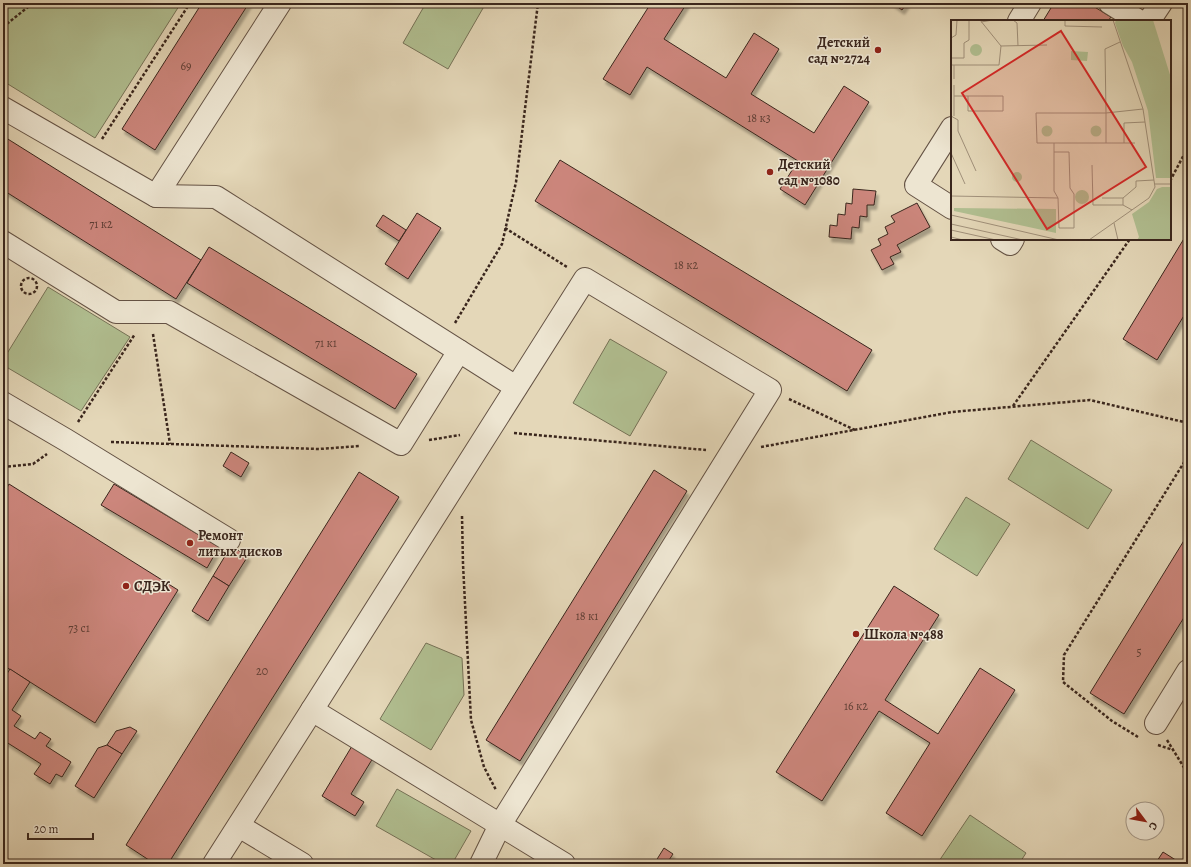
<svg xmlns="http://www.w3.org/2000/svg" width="1191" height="867" font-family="Alegreya,serif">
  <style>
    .green { fill: #b1bf91; stroke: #767257 }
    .building { fill: #cc867c; stroke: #3a261d; filter: url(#shadow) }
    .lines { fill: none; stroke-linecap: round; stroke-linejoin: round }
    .minor-casing { stroke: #645244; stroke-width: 24 }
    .path { stroke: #3a261d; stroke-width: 2.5; stroke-dasharray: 3 2; stroke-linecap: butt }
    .minor { stroke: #ede5d1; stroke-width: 22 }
    .poi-dot { fill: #8f2418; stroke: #ede5d1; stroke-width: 1.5 }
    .labels { text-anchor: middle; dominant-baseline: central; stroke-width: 3; stroke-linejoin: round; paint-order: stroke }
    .number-label { font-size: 12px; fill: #5e3e35 }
    .poi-label { font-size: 14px; font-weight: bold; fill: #3a261d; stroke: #ede5d1; text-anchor: start }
    .inset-road { fill: none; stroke: #a0907a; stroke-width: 1 }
    .view { fill: #d62828; fill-opacity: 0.15; stroke: #d62828; stroke-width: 2 }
    .inset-edge { fill: none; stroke: #3a261d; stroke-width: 2 }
  </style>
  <defs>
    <filter id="shadow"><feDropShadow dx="2.5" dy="4.5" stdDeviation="1" flood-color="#0004"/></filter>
  </defs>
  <rect width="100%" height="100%" fill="#e4d7b8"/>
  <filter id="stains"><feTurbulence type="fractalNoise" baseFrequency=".005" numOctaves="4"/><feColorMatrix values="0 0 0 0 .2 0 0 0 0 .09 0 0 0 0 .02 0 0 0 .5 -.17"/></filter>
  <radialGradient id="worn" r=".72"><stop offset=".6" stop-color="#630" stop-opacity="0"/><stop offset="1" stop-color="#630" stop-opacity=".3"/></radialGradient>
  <g class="green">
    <polygon points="3,3 181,3 95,138 3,81"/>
    <polygon points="426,3 486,3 448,69 403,43"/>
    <polygon points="48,287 130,337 81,411 3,365 3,360"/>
    <polygon points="610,339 667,372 630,436 573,403"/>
    <polygon points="1031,440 1112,490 1088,529 1008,479"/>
    <polygon points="966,497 1010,524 977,576 934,549"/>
    <polygon points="426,643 462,658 464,695 431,750 380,719"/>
    <polygon points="397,789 471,831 452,864 443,864 376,826"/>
    <polygon points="970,815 1026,853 1019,864 937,864"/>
  </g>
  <g class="building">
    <polygon points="202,3 249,3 155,150 122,129"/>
    <polygon points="651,3 687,3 664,39 726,78 754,33 779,49 751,94 814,133 844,86 869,102 805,205 780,189 798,161 647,67 630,95 603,79"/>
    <polygon points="892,3 907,3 902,10"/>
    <polygon points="1054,3 1088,3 1111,17 1108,21 1043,21"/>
    <polygon points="3,136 201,260 176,299 3,190"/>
    <polygon points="560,160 872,350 847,391 535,201"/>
    <polygon points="853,189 876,191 874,205 867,205 867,217 860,216 859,228 852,227 851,239 829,237 830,225 837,226 838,214 845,215 846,203 852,204"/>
    <polygon points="917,203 930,227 897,245 901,252 890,257 894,264 882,270 871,250 881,245 878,239 888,234 885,227 895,222 891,216"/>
    <polygon points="417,213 441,228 408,279 385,264"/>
    <polygon points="383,215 406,230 399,241 376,226"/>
    <polygon points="1188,232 1188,309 1157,360 1123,339"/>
    <polygon points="209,247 417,374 395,409 187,283"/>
    <polygon points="231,452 249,463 241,477 223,466"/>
    <polygon points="654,470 687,491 520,761 486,740"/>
    <polygon points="359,472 399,497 168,864 155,864 126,845"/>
    <polygon points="9,484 178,590 95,723 3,665 3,495"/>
    <polygon points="114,484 219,547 207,568 101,505"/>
    <polygon points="1188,534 1188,611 1124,714 1090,693"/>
    <polygon points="231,546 248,556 229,586 213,576"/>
    <polygon points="213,576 229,586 208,621 192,611"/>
    <polygon points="894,586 939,615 885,700 938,734 980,668 1015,690 922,836 886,813 930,743 879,711 822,801 776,772"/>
    <polygon points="10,669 30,682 12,710 21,716 14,726 35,739 40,732 51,739 46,746 71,762 62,777 56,774 50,784 34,774 41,764 3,740 3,680"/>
    <polygon points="130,727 137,731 122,754 107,745 116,731"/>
    <polygon points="107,745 122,754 94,798 75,786 98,748"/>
    <polygon points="352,746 373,758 351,794 364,802 355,816 322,796"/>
    <polygon points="664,848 673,854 669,860 676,864 654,864"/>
    <polygon points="1163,852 1182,864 1155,864"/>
  </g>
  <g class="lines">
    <defs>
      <g id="minor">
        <polyline points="1110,3 1139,21"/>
        <polyline points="1019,21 1030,3"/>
        <polyline points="1149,21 1161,3"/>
        <polyline points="3,108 156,196 216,197 516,387"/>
        <polyline points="952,128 916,185 952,208"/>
        <polyline points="156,196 280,3"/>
        <polyline points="1002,239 1010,244 1013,239"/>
        <polyline points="3,242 116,312 169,312 401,444 459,351"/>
        <polyline points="3,403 66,440 229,540"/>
        <polyline points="1156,723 1188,671"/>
        <polyline points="239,826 302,864"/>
        <polyline points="214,864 312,710"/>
        <polyline points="481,864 500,825 770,390 585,279 312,710 564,864"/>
      </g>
    </defs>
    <use href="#minor" class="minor-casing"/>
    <g class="path">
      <polyline points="3,27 33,3"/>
      <polyline points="102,139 190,3"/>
      <polyline points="1170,181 1188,147"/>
      <polyline points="505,228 567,267"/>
      <circle cx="29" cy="286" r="8"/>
      <polyline points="455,323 502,244 516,182 538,3"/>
      <polyline points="153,334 170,444"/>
      <polyline points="789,399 855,430"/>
      <polyline points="1013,406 1130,239"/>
      <polyline points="78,422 135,334"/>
      <polyline points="514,433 706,450"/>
      <polyline points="429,440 460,435"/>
      <polyline points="111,442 319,449 360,446"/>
      <polyline points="761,447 952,412 1090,400 1188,423"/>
      <polyline points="3,467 33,464 47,454"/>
      <polyline points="462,516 463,564 471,720 484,767 496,790"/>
      <polyline points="1138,737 1112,721 1063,682 1064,655 1188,456"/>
      <polyline points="1167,740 1188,774"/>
      <polyline points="1158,745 1173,750"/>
    </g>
    <use href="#minor" class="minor"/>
  </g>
  <g class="poi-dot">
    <circle cx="878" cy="50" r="4"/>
    <circle cx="770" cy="172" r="4"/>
    <circle cx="190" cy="543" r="4"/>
    <circle cx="126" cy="586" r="4"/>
    <circle cx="856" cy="634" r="4"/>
  </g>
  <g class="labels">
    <g class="number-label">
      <text x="186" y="66">69</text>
      <text x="759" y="118">18 к3</text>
      <text x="101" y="224">71 к2</text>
      <text x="686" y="265">18 к2</text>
      <text x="326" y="343">71 к1</text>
      <text x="587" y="616">18 к1</text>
      <text x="79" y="628">73 с1</text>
      <text x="1139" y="652">5</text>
      <text x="262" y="671">20</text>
      <text x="856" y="706">16 к2</text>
    </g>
    <g class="poi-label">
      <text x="870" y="42" text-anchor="end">Детский<tspan x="870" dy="16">сад №2724</tspan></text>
      <text x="778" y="164">Детский<tspan x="778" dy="16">сад №1080</tspan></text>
      <text x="198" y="535">Ремонт<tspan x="198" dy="16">литых дисков</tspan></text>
      <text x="134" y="586">СДЭК</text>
      <text x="864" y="634">Школа №488</text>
    </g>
  </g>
  <g transform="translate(951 20)">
    <rect width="220" height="220" fill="#e4d7b8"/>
    <path d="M165,0H202L220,58V158H205L197,91L181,42L172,26L164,3ZM19 30a6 6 0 1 1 12 0a6 6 0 1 1-12 0ZM120,31L137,32L136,41L120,40ZM139.5 111a5.5 5.5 0 1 1 11 0a5.5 5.5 0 1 1-11 0ZM90.5 111a5.5 5.5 0 1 1 11 0a5.5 5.5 0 1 1-11 0ZM61 157a5 5 0 1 1 10 0a5 5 0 1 1-10 0ZM211,167H220V220H186L188,217L181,194L198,182L206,169ZM124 177a7 7 0 1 1 14 0a7 7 0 1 1-14 0ZM3,188L105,189V213L3,191Z" fill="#b1bf91"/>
    <path class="inset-road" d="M29,0L50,26M62,0L66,3L67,26M114,0V6L151,7M30,2L42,0M0,18L5,15L6,0M169,22L154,29L155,93V123H86L85,93H155L192,89M50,26L96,25M0,38H13V23L18,20V0M0,45H48L50,26M3,45V59M3,76H52V91H17V76M0,96L7,100V111L25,151M3,96V65M155,123H184M173,123V103L194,102M103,132H118L119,168L123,174V208H108L107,178L103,171V123M0,133L14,164M141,145L142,185H172L181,190M204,164H220M0,176L107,178M151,178H172V185M172,178L185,167V161L203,160M0,195L108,220M163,203L167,220M0,204L72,220M0,210L45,220M0,217L12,220M138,220L198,178L204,167L192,89L162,0"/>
    <path class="view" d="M110,11L195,147L96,209L11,73Z"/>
    <rect width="220" height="220" class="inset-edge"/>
  </g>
  <rect width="1191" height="867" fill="none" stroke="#e4d7b8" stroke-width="16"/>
  <rect x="4" y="4" width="1183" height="859" fill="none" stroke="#3a261d" stroke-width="2"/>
  <rect x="8" y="8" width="1175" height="851" fill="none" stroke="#3a261d"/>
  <g transform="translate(1145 821) rotate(122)"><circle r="19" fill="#ede5d1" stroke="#a59989"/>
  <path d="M0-3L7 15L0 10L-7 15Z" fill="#8f2418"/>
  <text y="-6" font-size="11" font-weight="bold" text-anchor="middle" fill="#3a261d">С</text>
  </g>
  <path d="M28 833v6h65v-6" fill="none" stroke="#3a261d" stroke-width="2"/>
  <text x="34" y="833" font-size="12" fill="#3a261d" stroke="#ede5d1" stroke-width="3" paint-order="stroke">20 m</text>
  <rect width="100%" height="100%" filter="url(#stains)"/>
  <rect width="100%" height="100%" fill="url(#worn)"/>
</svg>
